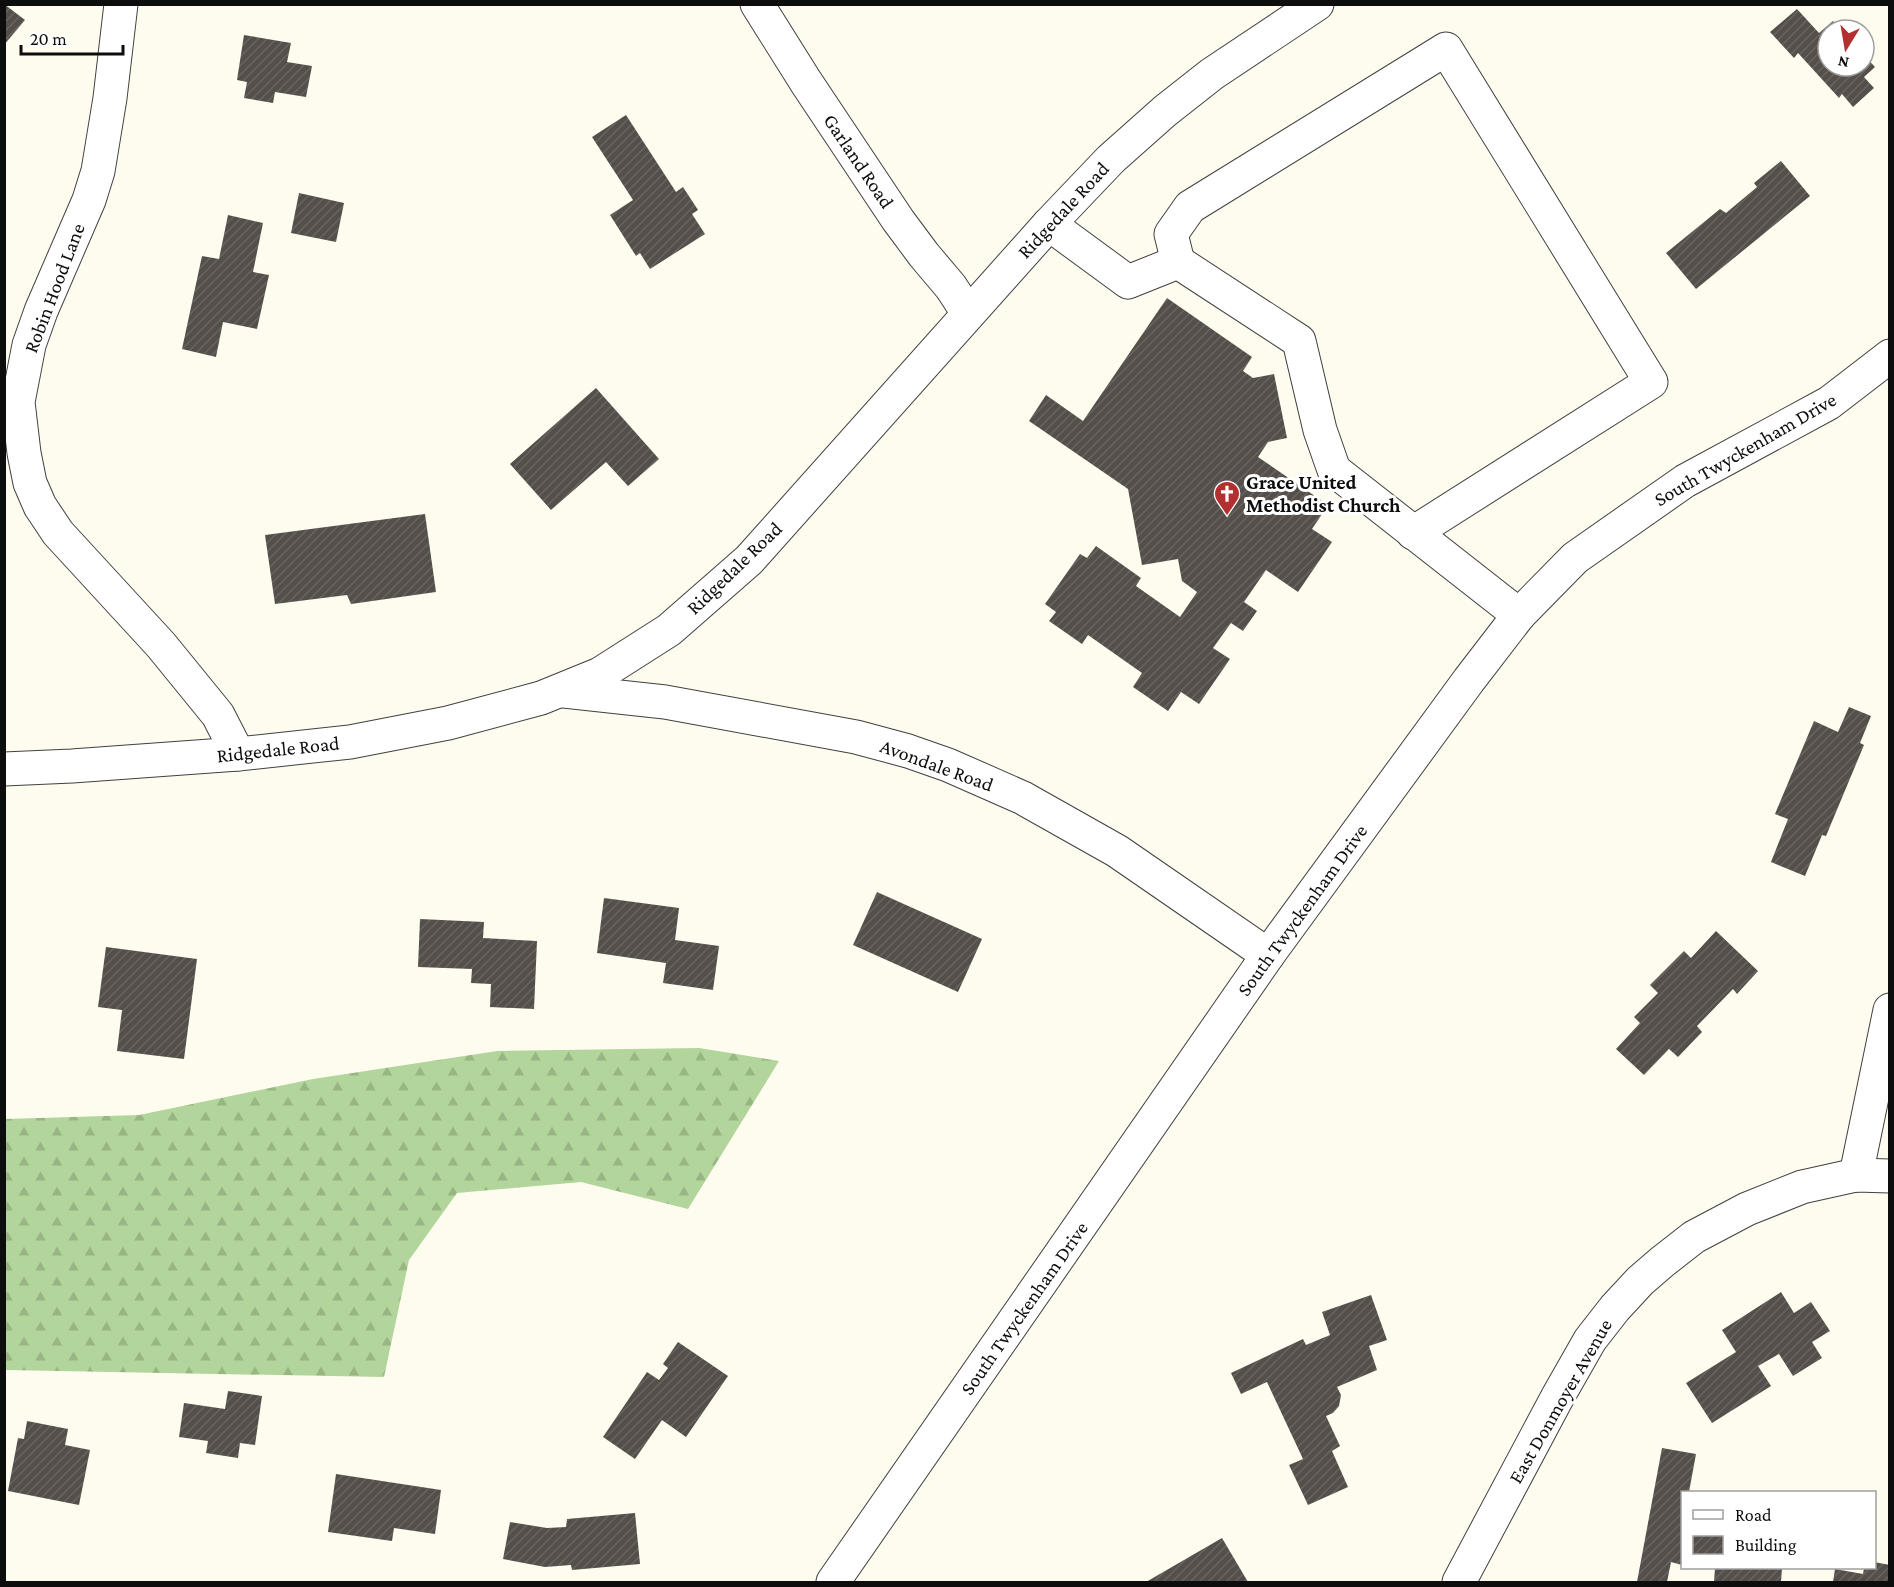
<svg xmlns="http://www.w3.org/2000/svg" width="1894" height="1587" font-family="'Crimson Pro',serif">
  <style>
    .forest { fill: url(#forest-firs) }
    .building { fill: url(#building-hatch) }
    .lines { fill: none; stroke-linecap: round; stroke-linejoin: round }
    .minor-casing { stroke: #404040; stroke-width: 35 }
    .minor { stroke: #fff; stroke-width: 33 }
    .labels { text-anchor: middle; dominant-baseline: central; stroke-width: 6; stroke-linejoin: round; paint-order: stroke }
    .street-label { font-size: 20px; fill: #0d0d0d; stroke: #fff }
    .poi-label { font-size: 20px; font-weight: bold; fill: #0d0d0d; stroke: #fff; text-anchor: start }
  </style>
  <defs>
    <pattern id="forest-firs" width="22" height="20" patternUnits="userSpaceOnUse" patternTransform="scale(1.5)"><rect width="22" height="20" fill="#b2d59b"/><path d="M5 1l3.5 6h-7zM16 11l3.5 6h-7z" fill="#98b684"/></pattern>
    <pattern id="building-hatch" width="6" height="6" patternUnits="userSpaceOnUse" patternTransform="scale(1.5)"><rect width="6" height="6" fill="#554f4b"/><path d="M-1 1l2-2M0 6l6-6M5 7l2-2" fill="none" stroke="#686460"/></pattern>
  </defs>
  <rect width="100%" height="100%" fill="#fefcef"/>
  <polygon class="forest" points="699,1048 779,1061 688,1209 581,1182 457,1193 409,1260 384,1377 5,1370 5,1119 139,1115 313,1079 497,1051"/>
  <g class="building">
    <polygon points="4,4 25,20 4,45"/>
    <polygon points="1797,9 1819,33 1833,21 1841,30 1828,30 1828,66 1864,66 1864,55 1875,67 1864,77 1874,88 1853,107 1842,94 1839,98 1798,53 1794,58 1770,32"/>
    <polygon points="244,35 291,43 287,62 312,66 306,97 275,92 273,103 244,98 247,82 237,80"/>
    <polygon points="626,115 676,192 683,187 698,210 692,214 705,234 650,269 640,253 636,256 610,215 633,200 592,137"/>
    <polygon points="1781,161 1810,196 1696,289 1666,253 1720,209 1726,213 1757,187 1754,183"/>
    <polygon points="299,193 344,203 336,242 291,233"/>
    <polygon points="228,215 263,223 253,272 269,275 257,329 223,322 216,357 182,349 202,256 219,259"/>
    <polygon points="1167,298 1252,357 1243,371 1253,378 1274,374 1287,438 1268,442 1258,457 1328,505 1312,529 1332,542 1298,592 1266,570 1244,602 1257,611 1243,631 1231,623 1213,648 1230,659 1199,704 1181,692 1168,711 1133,687 1142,673 1088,635 1082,644 1049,621 1056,612 1045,604 1080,554 1087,558 1096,546 1141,578 1136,586 1180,617 1197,592 1182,581 1178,559 1142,565 1128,489 1029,421 1046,395 1083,421"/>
    <polygon points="596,388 659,459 628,486 606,462 551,510 510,464"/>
    <polygon points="425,514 436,592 351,604 347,595 275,604 265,535"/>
    <polygon points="1849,707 1871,716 1860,743 1864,745 1826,836 1822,835 1805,876 1771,862 1788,819 1775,814 1814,721 1838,732"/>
    <polygon points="877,892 982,939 958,992 853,945"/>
    <polygon points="604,898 679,908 675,940 719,946 713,990 663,983 666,963 597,953"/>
    <polygon points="420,919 484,922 483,938 537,941 534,1009 490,1007 491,984 471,983 472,969 418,967"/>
    <polygon points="1716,931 1758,971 1737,994 1733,989 1697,1026 1702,1032 1678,1057 1669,1049 1644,1075 1616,1049 1640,1023 1634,1017 1658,993 1650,985 1684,951 1691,958"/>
    <polygon points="106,947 197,959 184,1059 117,1051 122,1010 98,1007"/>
    <polygon points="1781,1292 1794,1313 1811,1302 1830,1331 1812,1342 1822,1358 1793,1376 1779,1354 1758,1366 1771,1386 1712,1423 1686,1383 1736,1352 1722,1330"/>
    <polygon points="1371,1295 1387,1340 1369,1346 1377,1370 1337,1387 1341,1395 1339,1406 1333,1413 1326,1416 1340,1446 1332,1451 1348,1487 1308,1505 1289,1465 1303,1459 1267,1382 1241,1394 1231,1373 1303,1339 1306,1345 1330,1335 1322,1312"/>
    <polygon points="678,1342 728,1376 686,1437 662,1420 635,1459 603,1437 647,1372 659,1380 668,1368 663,1364"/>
    <polygon points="228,1391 262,1396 255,1445 240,1443 238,1458 206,1453 208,1441 179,1437 184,1403 225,1409"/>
    <polygon points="27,1421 68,1429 65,1445 90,1450 79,1505 8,1491 18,1438 24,1439"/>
    <polygon points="1662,1448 1696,1454 1689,1492 1682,1492 1682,1565 1671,1562 1667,1582 1637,1582"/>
    <polygon points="336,1474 441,1490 435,1534 394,1528 392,1541 328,1532"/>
    <polygon points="635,1513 640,1564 572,1570 571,1565 545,1567 503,1559 510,1522 547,1528 566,1527 567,1519"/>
    <polygon points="1222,1538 1248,1582 1146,1582"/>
    <polygon points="1874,1562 1890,1565 1890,1582 1833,1582 1835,1569 1863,1574 1864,1568 1874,1568"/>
    <polygon points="1715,1568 1782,1568 1781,1582 1714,1582"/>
  </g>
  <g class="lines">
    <defs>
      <g id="minor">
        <polyline points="121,4 110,98 98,171 89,200 41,311 29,345 18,402 24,453 30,483 40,506 58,533 161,645 218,715 238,754"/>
        <polyline points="757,4 806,82 898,220 924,255 951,287 968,313"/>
        <polyline points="1049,224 1128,282 1178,262 1299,341 1320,430 1334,470 1519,615"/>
        <polyline points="1178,262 1171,234 1190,207 1446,49 1651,382 1413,533"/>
        <polyline points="564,691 665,702 856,737 908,751 948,765 1023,798 1117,851 1268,955"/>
        <polyline points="4,769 72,766 238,754 350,742 448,723 541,698 600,674 669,630 749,560 1049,224 1111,159 1165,111 1212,74 1317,4"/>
        <polyline points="1856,1175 1890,1010"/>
        <polyline points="833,1582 1268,955 1469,680 1519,615 1575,558 1685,481 1829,403 1890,356"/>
        <polyline points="1459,1582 1557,1398 1590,1340 1615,1308 1640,1281 1662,1262 1694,1237 1747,1209 1802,1187 1856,1175 1890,1176"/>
      </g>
    </defs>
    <use href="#minor" class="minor-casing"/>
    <use href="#minor" class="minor"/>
  </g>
  <defs>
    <symbol id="church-pin" viewBox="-11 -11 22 30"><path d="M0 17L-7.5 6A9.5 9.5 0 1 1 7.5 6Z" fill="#b33030" stroke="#fff"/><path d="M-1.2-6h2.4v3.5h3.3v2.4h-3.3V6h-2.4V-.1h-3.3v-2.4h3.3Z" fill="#fff"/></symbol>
  </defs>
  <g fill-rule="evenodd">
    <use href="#church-pin" x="1212" y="479" width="30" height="40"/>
  </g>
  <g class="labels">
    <g class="street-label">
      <text transform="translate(859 161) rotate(56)">Garland Road</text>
      <text transform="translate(1063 210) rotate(-47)">Ridgedale Road</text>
      <text transform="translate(54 288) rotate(-69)">Robin Hood Lane</text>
      <text transform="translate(1745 449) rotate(-30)">South Twyckenham Drive</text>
      <text transform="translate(734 568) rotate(-44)">Ridgedale Road</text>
      <text transform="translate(278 749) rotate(-6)">Ridgedale Road</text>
      <text transform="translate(937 765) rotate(20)">Avondale Road</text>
      <text transform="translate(1302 910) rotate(-54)">South Twyckenham Drive</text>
      <text transform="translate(1024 1308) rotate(-55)">South Twyckenham Drive</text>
      <text transform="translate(1560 1401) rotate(-60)">East Donmoyer Avenue</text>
    </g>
    <g class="poi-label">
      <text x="1246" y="482">Grace United<tspan x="1246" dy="23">Methodist Church</tspan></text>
    </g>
  </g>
  <rect width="1894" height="1587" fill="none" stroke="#0d0d0d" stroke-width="12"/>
  <rect x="1681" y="1491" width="195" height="78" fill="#ffffff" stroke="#9e9e9e" stroke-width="1.5"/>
  <rect x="1693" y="1510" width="30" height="9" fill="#ffffff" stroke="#9e9e9e" stroke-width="1.5"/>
  <text x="1735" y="1521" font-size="18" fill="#0d0d0d">Road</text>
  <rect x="1693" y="1536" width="30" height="18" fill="url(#building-hatch)" stroke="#9e9e9e" stroke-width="1.5"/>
  <text x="1735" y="1551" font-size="18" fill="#0d0d0d">Building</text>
  <g transform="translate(1846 48) rotate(191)"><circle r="28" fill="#ffffff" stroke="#9e9e9e" stroke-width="1.5"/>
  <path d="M0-4.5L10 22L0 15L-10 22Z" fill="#b33030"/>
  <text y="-9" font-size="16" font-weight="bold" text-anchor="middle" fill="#0d0d0d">N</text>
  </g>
  <path d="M21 45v9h102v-9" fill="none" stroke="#0d0d0d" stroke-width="3"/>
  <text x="30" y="45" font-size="18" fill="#0d0d0d" stroke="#ffffff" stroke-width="4.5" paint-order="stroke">20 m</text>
</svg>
